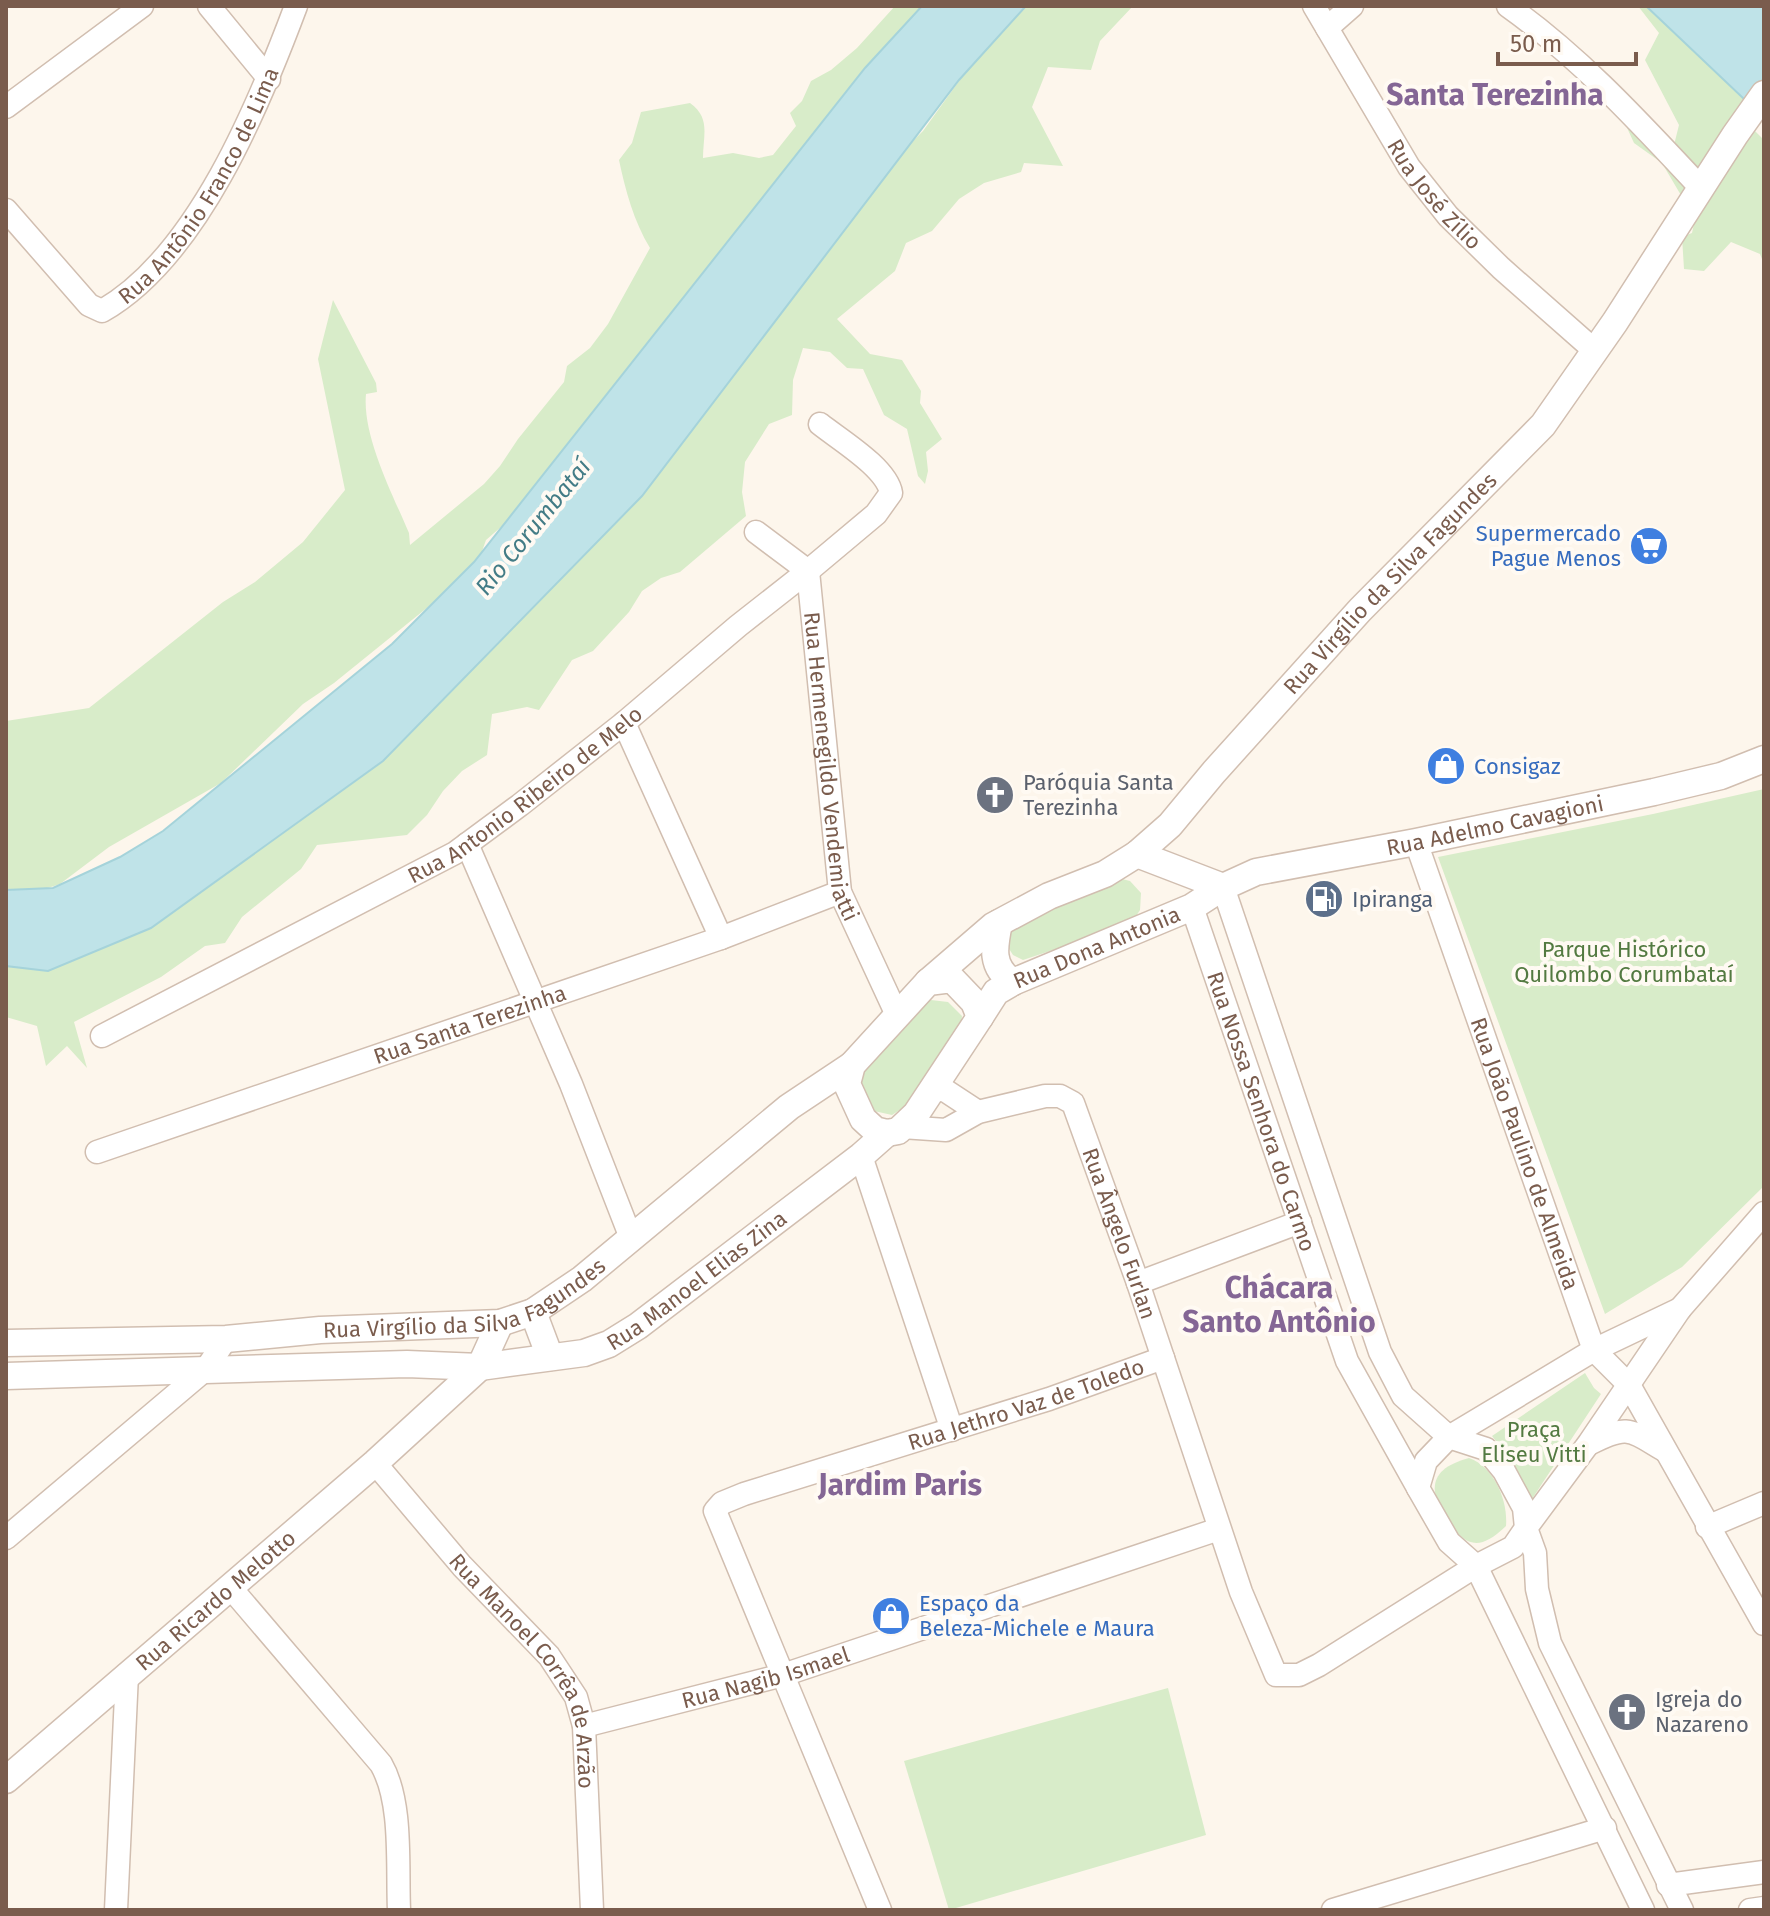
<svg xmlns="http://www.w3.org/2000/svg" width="1770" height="1916" font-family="'Fira Sans',sans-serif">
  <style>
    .green { fill: #d8ecc9 }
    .water { fill: #bfe3e8; stroke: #a5d3da; stroke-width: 2 }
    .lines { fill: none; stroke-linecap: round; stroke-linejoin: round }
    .minor-casing { stroke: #d1beb0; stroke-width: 25 }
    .tertiary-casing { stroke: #d1beb0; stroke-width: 29 }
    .minor { stroke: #fff; stroke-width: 22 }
    .tertiary { stroke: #fff; stroke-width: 26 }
    .labels { text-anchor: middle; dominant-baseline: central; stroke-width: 8; stroke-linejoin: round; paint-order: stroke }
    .street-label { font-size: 22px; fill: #7a5c4d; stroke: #fffaf3 }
    .shop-label { font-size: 22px; fill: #366cbe; stroke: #fffaf3; text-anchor: start }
    .worship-label { font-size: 22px; fill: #5b616d; stroke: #fffaf3; text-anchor: start }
    .service-label { font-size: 22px; fill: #4e5e75; stroke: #fffaf3; text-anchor: start }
    .park-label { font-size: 22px; fill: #537a41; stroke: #fffaf3 }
    .water-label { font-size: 24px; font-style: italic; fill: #437c86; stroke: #fffaf3 }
    .district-label { font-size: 30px; font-weight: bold; fill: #846695; stroke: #fffaf3 }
  </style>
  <rect width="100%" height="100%" fill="#fdf6ec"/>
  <g class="green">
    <path d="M895,6H955L509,520L486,540L479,560L428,607L334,683L303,704L221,783L109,847L60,884L33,893L6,894V721L89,708L223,602L255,582L303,542L345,490L318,359L333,300L376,383L377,392L366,394C362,436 393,495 409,533L410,545L484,484L500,466L518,439L564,382L567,366L590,348L608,324L650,248C634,222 625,189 619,160L632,143L641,112L690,103C711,118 703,135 703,158L733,153L759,158L773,155L796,126L790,113L802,101L811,81L831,70L857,48Z"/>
    <polygon points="1013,6 1133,6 1100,41 1091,70 1048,67 1032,107 1063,166 1024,163 1021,172 984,183 959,199 932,231 906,243 895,271 837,319 870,354 902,360 921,391 920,403 942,439 926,452 928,471 925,484 918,476 907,429 884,415 863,369 847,368 830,352 803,348 793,380 792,415 769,424 745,462 742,492 746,516 680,572 661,578 642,591 629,612 593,651 572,660 539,710 527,707 492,714 487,755 462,771 443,791 427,815 407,835 317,845 301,869 242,917 225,943 205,946 161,977 74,1022 87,1068 67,1046 46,1066 37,1026 6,1017 6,939 142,906 923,131 959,81 972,55"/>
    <polygon points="1638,6 1688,6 1744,84 1754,130 1764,140 1764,264 1760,254 1731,242 1704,271 1684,269 1682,237 1692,233 1695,219 1662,163 1634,143 1623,119 1674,145 1679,125 1645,60 1659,33"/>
    <polygon points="1764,789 1764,1186 1682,1267 1605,1314 1438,857 1653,814"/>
    <polygon points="1114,877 1130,881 1141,893 1140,910 1131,924 1023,960 1013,955 1006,944 1011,929"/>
    <polygon points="931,1000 948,1002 962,1016 960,1035 912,1102 892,1115 874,1111 861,1093 856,1075 915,1009"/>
    <polygon points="1585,1373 1594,1388 1601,1394 1530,1502 1513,1462 1492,1436"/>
    <path d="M1469,1458C1494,1467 1508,1500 1506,1526C1479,1552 1465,1547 1446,1518C1426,1487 1432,1468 1469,1458Z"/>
    <polygon points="1168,1688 1206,1835 949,1910 904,1761"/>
  </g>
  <g class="water">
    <polygon points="922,6 1026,6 959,80 642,496 383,761 151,928 48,971 6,966 6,890 53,888 120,857 163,831 392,644 474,562 865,68"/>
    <polygon points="1646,6 1764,6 1764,118"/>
  </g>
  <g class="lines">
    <defs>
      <g id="minor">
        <polyline points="209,6 269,79"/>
        <path id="s1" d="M1314,6L1409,167L1448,216L1501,268L1594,350"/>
        <path d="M1508,6C1581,58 1640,123 1701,188"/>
        <polyline points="1327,28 1352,6"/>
        <polyline points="6,107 142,6"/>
        <path id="s2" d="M6,210L89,305L102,311C197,257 259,105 296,6"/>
        <path id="s3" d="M756,532L808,571L840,892L897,1015"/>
        <polyline points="624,723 721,938"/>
        <path id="s4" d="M1416,842L1594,1350L1629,1385L1764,1624"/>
        <polyline points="467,844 571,1084 631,1238"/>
        <polyline points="1223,887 1380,1352 1403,1396 1449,1437 1594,1350 1680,1309"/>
        <path id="s5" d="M1192,907L1347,1361L1418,1488"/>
        <path id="s6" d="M102,1036L455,853L520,805L624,723L738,626L808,571L876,514L891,493C887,468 840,440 820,424"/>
        <polyline points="934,1089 946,1091 978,1112"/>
        <path id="s7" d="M902,1127L946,1130L978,1112L1045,1096H1060L1073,1103L1138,1283L1241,1592L1276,1675H1299L1319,1665L1476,1566L1643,1910"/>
        <path id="s8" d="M97,1152L721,938L840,892"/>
        <polyline points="861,1156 952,1430"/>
        <polyline points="1138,1283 1300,1222"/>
        <polygon points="1449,1437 1486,1449 1504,1471 1524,1508 1526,1528 1513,1547 1476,1566 1449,1542 1418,1488 1426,1461"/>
        <path d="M1591,1443C1628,1424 1630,1430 1664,1450"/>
        <path id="s9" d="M375,1463L462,1566L549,1656L576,1697L584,1726L592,1910"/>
        <polyline points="1707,1527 1764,1503"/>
        <polyline points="6,1538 206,1369 226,1339"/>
        <path d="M230,1587L381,1764C403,1802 397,1866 399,1910"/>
        <path id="s10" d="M584,1726L783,1675L1219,1529"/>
        <polyline points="1668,1885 1764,1872"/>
        <polyline points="116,1910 127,1674"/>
        <path id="s11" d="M880,1910L715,1511L722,1503L744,1494L1049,1399L1163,1358"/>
        <polyline points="1333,1910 1605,1828"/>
        <polyline points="1682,1910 1550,1643 1537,1589 1535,1553 1526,1528 1589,1443 1680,1309 1764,1213"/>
        <polyline points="1750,1910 1764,1908"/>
      </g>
      <g id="tertiary">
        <polyline points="1137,854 1223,887"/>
        <path d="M999,923C994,947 990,967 1013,982"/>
        <polygon points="952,979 974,1002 980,1017 916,1114 898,1131 887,1133 875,1130 863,1119 847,1084 852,1065 928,982"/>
        <path id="s12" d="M928,982L993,926L1049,896L1105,874L1137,854L1170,825L1214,772L1360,610L1543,425L1615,322L1735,135L1764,94"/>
        <path id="s13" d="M980,1017L996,992L1013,982L1192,907L1223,887L1256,872L1416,842L1654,792L1721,776L1764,759"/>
        <polyline points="533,1312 550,1357"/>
        <path id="s14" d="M6,1343L226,1339L320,1330L500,1323L533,1312L582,1279L789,1107L852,1065"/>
        <path id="s15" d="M6,1376L407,1364L480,1367L584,1353L609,1344L638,1326L861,1156L887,1133"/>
        <path id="s16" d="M6,1780L375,1463L480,1367L500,1323"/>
      </g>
    </defs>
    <use href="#minor" class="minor-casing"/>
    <use href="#tertiary" class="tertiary-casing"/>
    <use href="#minor" class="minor"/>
    <use href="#tertiary" class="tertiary"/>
  </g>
  <defs>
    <symbol id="supermarket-disc" viewBox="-11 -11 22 22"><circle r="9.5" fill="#3f7fe0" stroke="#fffaf3"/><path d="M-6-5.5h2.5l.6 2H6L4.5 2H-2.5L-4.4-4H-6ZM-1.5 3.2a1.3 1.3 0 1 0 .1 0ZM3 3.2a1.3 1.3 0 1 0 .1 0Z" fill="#fff"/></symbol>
    <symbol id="shop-disc" viewBox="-11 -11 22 22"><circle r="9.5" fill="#3f7fe0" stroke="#fffaf3"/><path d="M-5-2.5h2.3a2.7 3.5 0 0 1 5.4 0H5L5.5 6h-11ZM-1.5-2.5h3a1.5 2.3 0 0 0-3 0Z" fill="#fff"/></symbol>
    <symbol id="church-disc" viewBox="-11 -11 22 22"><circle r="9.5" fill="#6b7280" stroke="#fffaf3"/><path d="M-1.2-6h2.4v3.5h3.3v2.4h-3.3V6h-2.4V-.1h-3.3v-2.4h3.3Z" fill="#fff"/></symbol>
    <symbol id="fuel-disc" viewBox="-11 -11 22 22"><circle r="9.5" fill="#5c6f8a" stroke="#fffaf3"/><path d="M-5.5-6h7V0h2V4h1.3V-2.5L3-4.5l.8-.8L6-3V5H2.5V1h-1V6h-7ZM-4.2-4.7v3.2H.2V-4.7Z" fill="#fff"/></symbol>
  </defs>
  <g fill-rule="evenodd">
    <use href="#supermarket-disc" x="1627" y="524" width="44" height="44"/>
    <use href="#shop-disc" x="1424" y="744" width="44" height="44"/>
    <use href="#church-disc" x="973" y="773" width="44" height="44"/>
    <use href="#fuel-disc" x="1302" y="877" width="44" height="44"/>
    <use href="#shop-disc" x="869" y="1594" width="44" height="44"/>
    <use href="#church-disc" x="1605" y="1690" width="44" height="44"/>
  </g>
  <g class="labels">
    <g class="street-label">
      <text stroke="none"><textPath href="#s2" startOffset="302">Rua Antônio Franco de Lima</textPath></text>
      <text stroke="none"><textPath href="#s1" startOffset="224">Rua José Zílio</textPath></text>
      <text stroke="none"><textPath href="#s12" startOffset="618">Rua Virgílio da Silva Fagundes</textPath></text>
      <text stroke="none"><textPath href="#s3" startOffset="262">Rua Hermenegildo Vendemiatti</textPath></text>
      <text stroke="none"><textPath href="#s6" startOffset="488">Rua Antonio Ribeiro de Melo</textPath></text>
      <text stroke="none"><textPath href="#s13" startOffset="560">Rua Adelmo Cavagioni</textPath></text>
      <text stroke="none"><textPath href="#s13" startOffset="140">Rua Dona Antonia</textPath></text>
      <text stroke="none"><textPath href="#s8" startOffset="394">Rua Santa Terezinha</textPath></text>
      <text stroke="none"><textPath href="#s5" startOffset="216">Rua Nossa Senhora do Carmo</textPath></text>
      <text stroke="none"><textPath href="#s4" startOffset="330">Rua João Paulino de Almeida</textPath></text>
      <text stroke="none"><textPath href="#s7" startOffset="318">Rua Ângelo Furlan</textPath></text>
      <text stroke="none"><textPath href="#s15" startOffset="714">Rua Manoel Elias Zina</textPath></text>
      <text stroke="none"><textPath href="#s14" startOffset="466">Rua Virgílio da Silva Fagundes</textPath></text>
      <text stroke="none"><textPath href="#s11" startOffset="762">Rua Jethro Vaz de Toledo</textPath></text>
      <text stroke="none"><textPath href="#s16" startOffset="276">Rua Ricardo Melotto</textPath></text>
      <text stroke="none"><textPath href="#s9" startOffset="262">Rua Manoel Corrêa de Arzão</textPath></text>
      <text stroke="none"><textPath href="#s10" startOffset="188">Rua Nagib Ismael</textPath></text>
    </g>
    <g class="shop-label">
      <text x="1621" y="533" text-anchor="end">Supermercado<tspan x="1621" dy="25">Pague Menos</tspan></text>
      <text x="1474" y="766">Consigaz</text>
      <text x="919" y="1603">Espaço da<tspan x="919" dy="25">Beleza-Michele e Maura</tspan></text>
    </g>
    <g class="worship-label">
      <text x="1023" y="782">Paróquia Santa<tspan x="1023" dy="25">Terezinha</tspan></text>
      <text x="1655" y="1699">Igreja do<tspan x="1655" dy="25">Nazareno</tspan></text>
    </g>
    <g class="service-label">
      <text x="1352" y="899">Ipiranga</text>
    </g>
    <g class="park-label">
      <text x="1624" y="949">Parque Histórico<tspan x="1624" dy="25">Quilombo Corumbataí</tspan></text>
      <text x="1534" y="1429">Praça<tspan x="1534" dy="25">Eliseu Vitti</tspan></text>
    </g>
    <g class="water-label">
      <text transform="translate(533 527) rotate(-51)">Rio Corumbataí</text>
    </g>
    <g class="district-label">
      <text x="1495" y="95">Santa Terezinha</text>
      <text x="1279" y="1288">Chácara<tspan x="1279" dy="34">Santo Antônio</tspan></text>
      <text x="900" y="1485">Jardim Paris</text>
    </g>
  </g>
  <rect width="1770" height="1916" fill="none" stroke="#7a5c4d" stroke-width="16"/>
  <path d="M1498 52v12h138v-12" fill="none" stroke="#7a5c4d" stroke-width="4"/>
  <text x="1510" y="52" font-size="24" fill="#7a5c4d" stroke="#fffaf3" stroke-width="6" paint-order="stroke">50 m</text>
</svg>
